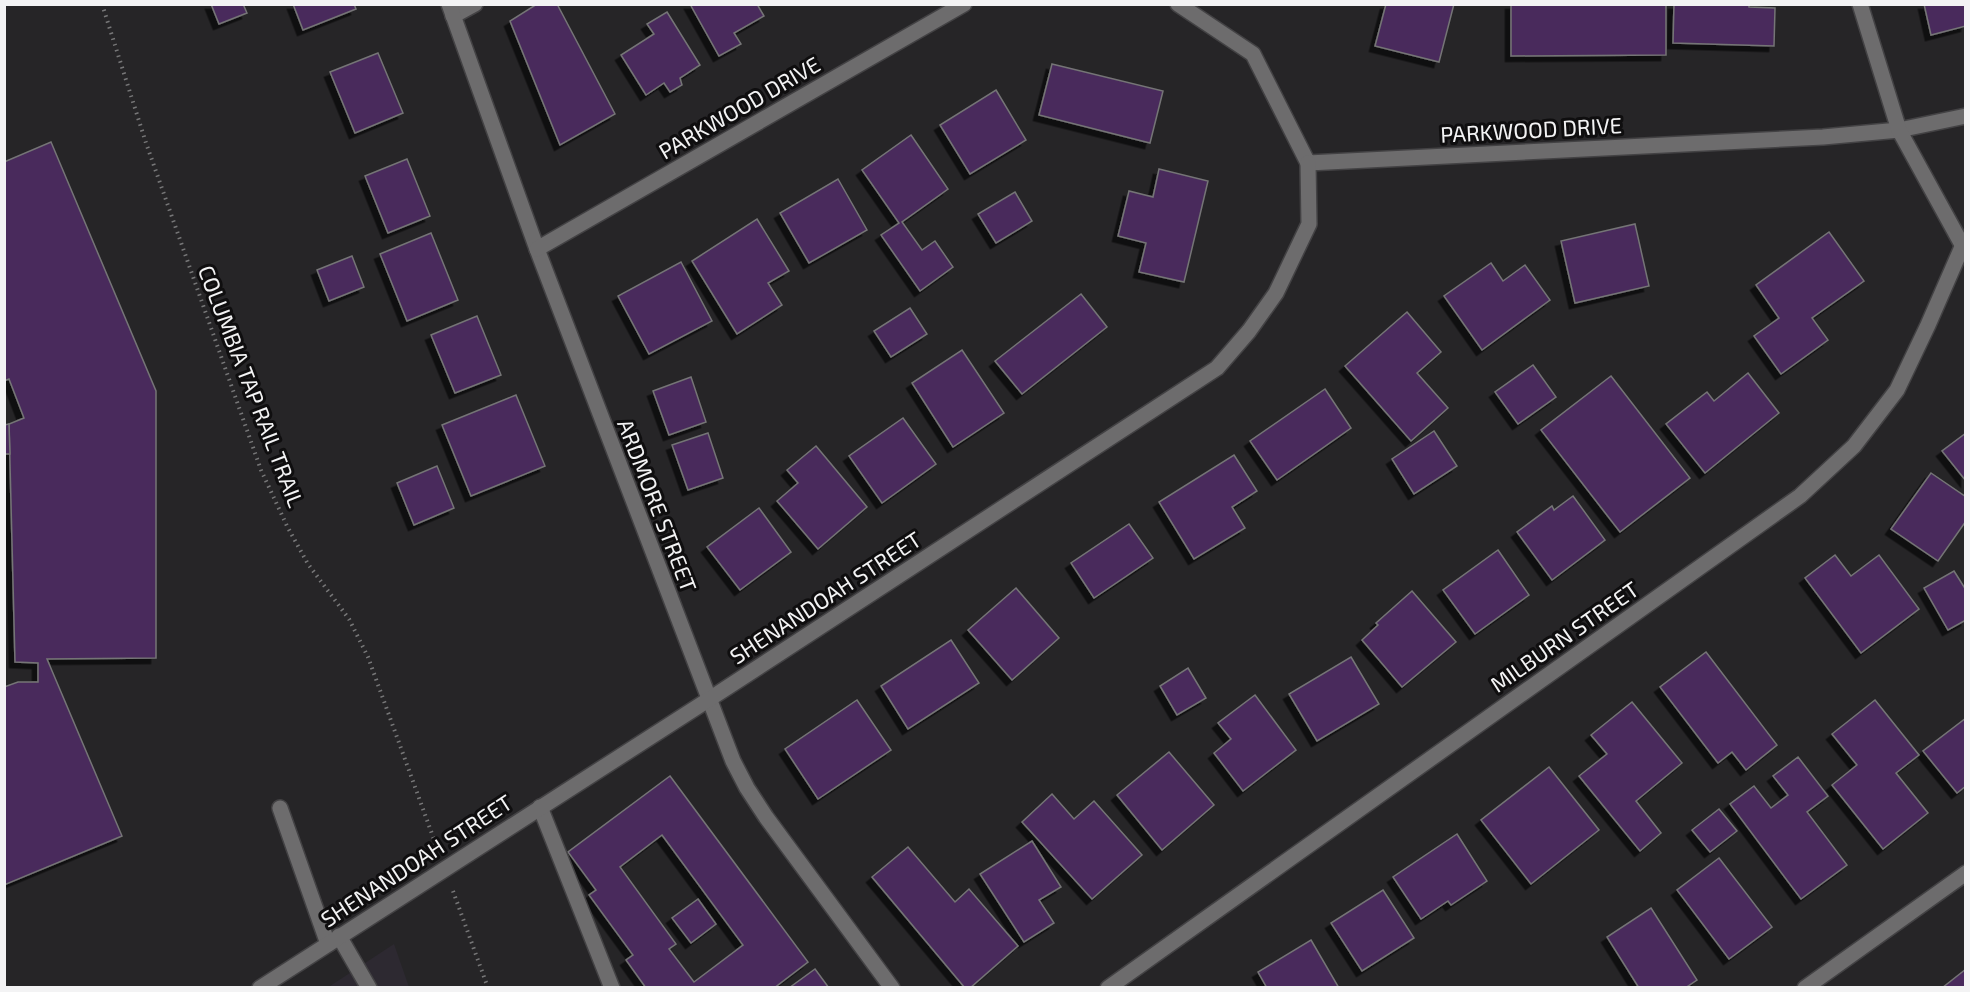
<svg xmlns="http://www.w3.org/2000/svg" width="1970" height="992" font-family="'Exo 2',sans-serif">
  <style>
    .built { fill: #2d2931 }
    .building { fill: #482c5b; stroke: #757476; stroke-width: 1.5; fill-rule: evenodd; filter: url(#shadow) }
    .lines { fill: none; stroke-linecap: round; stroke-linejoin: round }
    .lane-casing { stroke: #434244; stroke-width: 18 }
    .street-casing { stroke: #434244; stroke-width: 18 }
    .path { stroke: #777778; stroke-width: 4; stroke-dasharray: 1.5 4.5; stroke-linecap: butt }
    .lane { stroke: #6d6c6d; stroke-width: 15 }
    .street { stroke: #6d6c6d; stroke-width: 15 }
    .labels { text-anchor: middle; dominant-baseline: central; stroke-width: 6; stroke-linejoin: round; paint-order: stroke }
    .street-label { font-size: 22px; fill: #f3f3f4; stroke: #0f0e0f }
  </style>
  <defs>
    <filter id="shadow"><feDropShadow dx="-5.5" dy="5.5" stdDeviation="0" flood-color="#0009"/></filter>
  </defs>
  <rect width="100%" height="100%" fill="#262527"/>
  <polygon class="built" points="394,944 409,987 327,988"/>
  <g class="building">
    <polygon points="211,4 243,4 247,13 219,24"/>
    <polygon points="293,4 354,4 356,9 303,30"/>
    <polygon points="537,4 557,4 615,114 560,145 510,21"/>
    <polygon points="690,4 757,4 764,16 734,33 741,44 719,56"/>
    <polygon points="1386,4 1454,4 1439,62 1375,46"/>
    <polygon points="1511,4 1666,4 1666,55 1511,56"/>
    <polygon points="1674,4 1749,4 1749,7 1775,8 1774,46 1673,43"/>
    <polygon points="1924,4 1966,4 1966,26 1931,35"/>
    <polygon points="667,12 700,65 680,78 682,85 670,92 664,83 646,95 621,55 654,34 647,24"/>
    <polygon points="378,53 403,113 355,133 330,72"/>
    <polygon points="1052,64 1163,91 1150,143 1039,115"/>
    <polygon points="996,90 1026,140 970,174 940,125"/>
    <polygon points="911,135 948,189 902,222 922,250 935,241 953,267 920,291 881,235 899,223 862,170"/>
    <polygon points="51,142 156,391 156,658 47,659 122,836 4,885 4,687 18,682 38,682 38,663 15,662 9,424 24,418 9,379 4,381 4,162"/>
    <polygon points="407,159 430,216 388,233 365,176"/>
    <polygon points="1159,169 1208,181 1184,282 1139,272 1146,243 1118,236 1129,191 1153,197"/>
    <polygon points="838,179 867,230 809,263 780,213"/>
    <polygon points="1015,192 1032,221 996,243 978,214"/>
    <polygon points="757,219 789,271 768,283 782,305 737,334 692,261"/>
    <polygon points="1635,224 1649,286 1575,303 1561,241"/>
    <polygon points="1829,232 1864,281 1812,318 1828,340 1781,374 1754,336 1779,318 1756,285"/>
    <polygon points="431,233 458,300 407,321 380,254"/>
    <polygon points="352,256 364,287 329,301 317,270"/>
    <polygon points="681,262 712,321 649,354 618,296"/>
    <polygon points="1491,263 1503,281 1525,265 1550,300 1482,350 1444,296"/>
    <polygon points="1081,294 1107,327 1022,394 995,361"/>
    <polygon points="910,308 927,334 891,357 874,331"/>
    <polygon points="1407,312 1441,352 1417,373 1448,408 1411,441 1345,366"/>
    <polygon points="477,316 501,375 455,393 431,335"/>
    <polygon points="962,350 1004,413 953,447 912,383"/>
    <polygon points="1533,365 1556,397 1518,424 1495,392"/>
    <polygon points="1748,373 1779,413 1705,473 1666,424 1707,392 1714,401"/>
    <polygon points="1611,376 1690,478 1620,532 1541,430"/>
    <polygon points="691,377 706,422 669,435 653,391"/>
    <polygon points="1325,389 1351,428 1277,480 1250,441"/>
    <polygon points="516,395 545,466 471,496 442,425"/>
    <polygon points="903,418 936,464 882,503 849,456"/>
    <polygon points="9,424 10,454 4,454 4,425"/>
    <polygon points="1434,431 1457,466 1414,494 1392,459"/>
    <polygon points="708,433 723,478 688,490 672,445"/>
    <polygon points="1966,433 1966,481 1942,451"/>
    <polygon points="816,446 867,507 818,549 777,501 798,483 787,470"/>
    <polygon points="1234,455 1257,491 1232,507 1245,528 1194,559 1159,502"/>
    <polygon points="437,466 454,508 414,525 397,483"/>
    <polygon points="1931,473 1966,497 1966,521 1938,561 1891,529"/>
    <polygon points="1573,496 1605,540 1552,580 1517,532 1552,506 1554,510"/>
    <polygon points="759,508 791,552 740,590 707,547"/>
    <polygon points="1129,524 1153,558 1094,598 1071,563"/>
    <polygon points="1498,550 1529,595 1475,634 1443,590"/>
    <polygon points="1835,555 1851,576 1879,555 1919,609 1861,653 1805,578"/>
    <polygon points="1954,571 1966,590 1966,620 1948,630 1924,588"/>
    <polygon points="1016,588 1059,638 1012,680 968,630"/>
    <polygon points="1412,591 1456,642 1402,687 1362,640 1378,625 1376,623"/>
    <polygon points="951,640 979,683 908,729 881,686"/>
    <polygon points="1706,652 1777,745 1746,770 1732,752 1718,763 1660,687"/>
    <polygon points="1351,657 1379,704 1317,741 1289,694"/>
    <polygon points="1188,668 1206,698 1177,715 1160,686"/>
    <polygon points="1255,695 1296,750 1243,791 1214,753 1231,739 1218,723"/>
    <polygon points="857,700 891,750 818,799 785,749"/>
    <polygon points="1875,700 1919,755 1896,773 1928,813 1883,849 1832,785 1857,765 1832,734"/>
    <polygon points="1632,702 1682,763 1636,801 1661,833 1640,851 1579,776 1607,754 1591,735"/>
    <polygon points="1966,718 1966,786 1957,793 1923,751"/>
    <polygon points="1169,752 1214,805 1162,850 1117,795"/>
    <polygon points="1798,757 1828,796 1807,812 1847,865 1801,899 1730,804 1754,786 1771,808 1788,795 1773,776"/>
    <polygon points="1549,767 1599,830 1531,884 1481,820"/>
    <path d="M670,776L808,962L774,988H646L626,960L633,955L589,895L596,890L568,852ZM662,835L743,945L694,982L669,949L676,944L620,867Z"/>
    <polygon points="1052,794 1074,819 1094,801 1142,855 1092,899 1022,822"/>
    <polygon points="1719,809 1737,831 1710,852 1692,830"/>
    <polygon points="1457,834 1487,881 1451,905 1448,901 1421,919 1393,877"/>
    <polygon points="1032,841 1061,887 1039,900 1054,923 1024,942 980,874"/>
    <polygon points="908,847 955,902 969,889 1018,946 970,988 965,988 872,877"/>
    <polygon points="1719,858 1772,927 1729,959 1677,890"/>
    <polygon points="1383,890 1414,938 1362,971 1331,923"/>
    <polygon points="698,899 716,924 691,943 672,918"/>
    <polygon points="1651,908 1697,980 1685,988 1639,988 1607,937"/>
    <polygon points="1311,940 1339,988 1267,988 1258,972"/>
    <polygon points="815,969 829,988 789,988"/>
    <polygon points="1966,969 1966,988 1942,988"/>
  </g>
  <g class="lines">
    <defs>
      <g id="lane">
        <polyline points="453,16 475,4"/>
        <polyline points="540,807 612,988"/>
        <polyline points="280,808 328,944"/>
        <polyline points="339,936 369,988"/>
      </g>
      <g id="street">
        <polyline points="449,4 537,249 733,761 747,788 766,817 892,988"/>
        <polyline points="1178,4 1253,54 1308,163 1823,137 1899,130 1966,116"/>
        <polyline points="1860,4 1899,130 1966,252"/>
        <polyline points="537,249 964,4"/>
        <polyline points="260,988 708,700 1217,368 1249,331 1276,293 1309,224 1308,163"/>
        <polyline points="1108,988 1800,496 1854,446 1897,390 1928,325 1962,247"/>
        <polyline points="1805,988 1966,873"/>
      </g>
    </defs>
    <use href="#lane" class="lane-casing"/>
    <use href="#street" class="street-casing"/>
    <g class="path">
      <polyline points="102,4 146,143 261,470 287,526 308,564 349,619 368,657 436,845"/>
      <polyline points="453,891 488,988"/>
    </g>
    <use href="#lane" class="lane"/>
    <use href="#street" class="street"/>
  </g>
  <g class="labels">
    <g class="street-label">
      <text transform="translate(739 107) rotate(-30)">PARKWOOD DRIVE</text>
      <text transform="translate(1531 129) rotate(-3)">PARKWOOD DRIVE</text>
      <text transform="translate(252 386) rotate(69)">COLUMBIA TAP RAIL TRAIL</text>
      <text transform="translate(658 505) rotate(69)">ARDMORE STREET</text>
      <text transform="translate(825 597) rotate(-33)">SHENANDOAH STREET</text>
      <text transform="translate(1564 636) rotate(-35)">MILBURN STREET</text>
      <text transform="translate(416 860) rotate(-33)">SHENANDOAH STREET</text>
    </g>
  </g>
  <rect width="1970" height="992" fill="none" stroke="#f3f3f4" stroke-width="12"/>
</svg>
